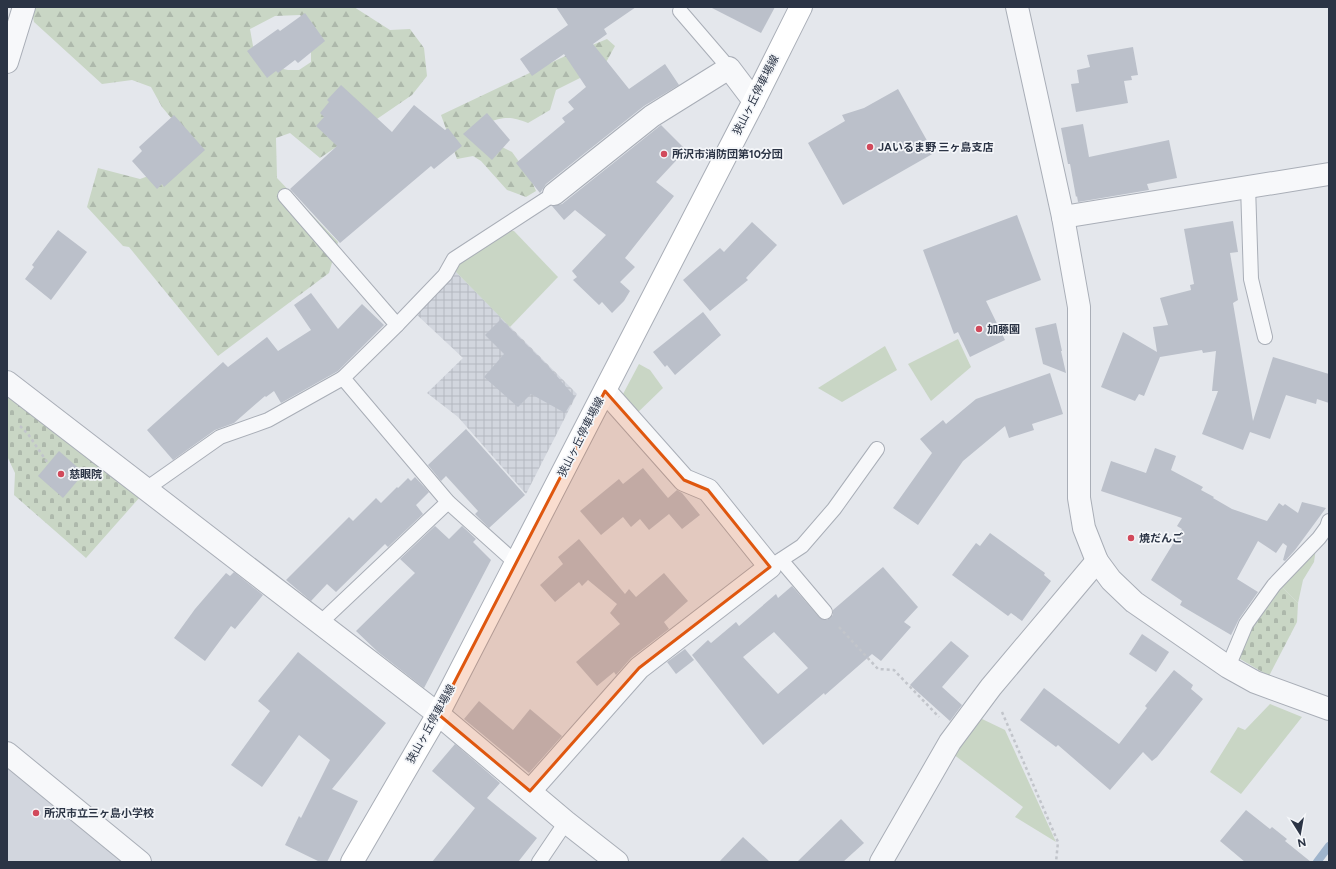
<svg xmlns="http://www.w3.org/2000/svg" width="1336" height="869" font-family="Figtree,'Noto Sans JP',sans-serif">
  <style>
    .built { fill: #d2d6de }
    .industrial { fill: url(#industrial-grid) }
    .green { fill: #c9d6c5 }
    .forest { fill: url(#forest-firs); fill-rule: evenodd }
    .cemetery { fill: url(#cemetery-stones) }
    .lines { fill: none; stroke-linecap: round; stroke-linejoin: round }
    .stream { stroke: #9fb4cc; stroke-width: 8 }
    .building { fill: #bbc0ca; fill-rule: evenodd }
    .service-casing { stroke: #a9aeb7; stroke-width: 16 }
    .minor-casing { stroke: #a9aeb7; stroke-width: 24 }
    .tertiary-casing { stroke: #a9aeb7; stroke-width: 24 }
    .secondary-casing { stroke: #a9aeb7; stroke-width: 24 }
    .path { stroke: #c2c5cb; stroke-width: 2.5; stroke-dasharray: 3 3; stroke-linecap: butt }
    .service { stroke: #f7f8fa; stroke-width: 14 }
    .minor { stroke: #f7f8fa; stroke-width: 22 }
    .tertiary { stroke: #f7f8fa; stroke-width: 22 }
    .secondary { stroke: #fff; stroke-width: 22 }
    .marked { fill: #df570f; fill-opacity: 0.2; stroke: #df570f; stroke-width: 3; stroke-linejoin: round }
    .poi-dot { fill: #d1495b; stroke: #f4f6f9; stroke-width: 1.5 }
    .labels { text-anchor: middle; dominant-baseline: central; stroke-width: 3.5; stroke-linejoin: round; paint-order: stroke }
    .street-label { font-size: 11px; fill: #2b3445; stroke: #f4f6f9 }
    .poi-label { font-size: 11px; font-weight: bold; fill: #2b3445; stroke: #f4f6f9; text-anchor: start }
  </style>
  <defs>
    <pattern id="industrial-grid" width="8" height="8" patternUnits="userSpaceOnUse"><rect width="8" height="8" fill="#d2d6de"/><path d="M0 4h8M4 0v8" fill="none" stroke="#b4b8c0"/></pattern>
    <pattern id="forest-firs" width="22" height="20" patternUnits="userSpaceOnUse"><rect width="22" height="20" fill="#c9d6c5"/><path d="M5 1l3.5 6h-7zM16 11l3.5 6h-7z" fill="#adb8ab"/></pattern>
    <pattern id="cemetery-stones" width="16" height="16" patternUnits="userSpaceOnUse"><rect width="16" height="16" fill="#c9d6c5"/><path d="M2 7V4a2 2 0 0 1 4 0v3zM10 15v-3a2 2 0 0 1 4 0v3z" fill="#adb8ab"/></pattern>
  </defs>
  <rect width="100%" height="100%" fill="#e4e7ec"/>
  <polygon class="built" points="7,764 123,862 7,862"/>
  <polygon class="industrial" points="455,271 577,394 526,494 458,417 427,393 463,358 415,313"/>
  <g class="green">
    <polygon points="508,230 514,231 558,277 510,327 455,271 462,260"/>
    <polygon points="958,339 971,367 931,401 908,364"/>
    <polygon points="885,346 897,370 842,402 818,388"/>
    <polygon points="639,364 650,370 663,388 632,418 622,403 623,394"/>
    <polygon points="1316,548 1314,562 1303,580 1298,603 1279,584"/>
    <polygon points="1270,704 1302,717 1241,794 1210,772 1238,727 1245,730"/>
    <polygon points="980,718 1005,730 1056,842 1015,817 1023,807 953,754"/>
  </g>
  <g class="forest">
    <path d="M31,7H354L390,30L410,29L424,48L427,76L412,95L320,158L290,133L276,138L277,178L338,242L329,273L218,356L129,247L123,246L87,207L98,168L140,179L187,162L193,144L162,107L151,87L132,80L102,84L34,22ZM300,15L311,24V62L299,70H288L269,66L253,46L250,29L275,16Z"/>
    <path d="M607,39L615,46L604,66L556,90L550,110L528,123C510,116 504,117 486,123L490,141L512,152L530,177L536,191L526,197L507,190L481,161L473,156L457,159L441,115L561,58Z"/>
  </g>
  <g class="cemetery">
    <polygon points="7,391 140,497 86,558 14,495 15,473 7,456"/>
    <polygon points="1279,584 1298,603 1297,622 1269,676 1235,656 1261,606"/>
  </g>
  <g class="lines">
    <polyline class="stream" points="1317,862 1329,846"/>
  </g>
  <g class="building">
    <polygon points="556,7 636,7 604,29 607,34 593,44 629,89 665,64 679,85 644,106 546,184 540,193 516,163 565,122 562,118 574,109 568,102 586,87 564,54 532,76 520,59 568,25"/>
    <polygon points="710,7 775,7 761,33"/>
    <polygon points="305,13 325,41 298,63 295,60 278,73 276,71 267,78 247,51 278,29 280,31"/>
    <polygon points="1133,47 1138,75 1131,76 1132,80 1124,81 1128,103 1076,112 1071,84 1079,83 1077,70 1090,67 1087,55"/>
    <polygon points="341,85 392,132 414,105 445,130 448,128 462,146 434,169 431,166 340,243 290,189 337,146 316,126 324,117 320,113 329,102 327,100"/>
    <polygon points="898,89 934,153 843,205 808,143 845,121 842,115 864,108"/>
    <polygon points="487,113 510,140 492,160 463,134"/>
    <polygon points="174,115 205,150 164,187 162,184 157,189 132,161 142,151 139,147"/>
    <polygon points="1083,124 1089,157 1169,140 1177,178 1147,184 1149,190 1078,202 1077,196 1076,197 1070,164 1068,164 1061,128"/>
    <polygon points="661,125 686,150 656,182 674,196 625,258 635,267 620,282 630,291 624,301 612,313 602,302 599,305 573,280 577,277 572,271 606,235 575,210 564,220 552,206 562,204"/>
    <polygon points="1017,215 1041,280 986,301 1005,340 970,357 958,332 954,334 923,250"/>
    <polygon points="1233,221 1238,252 1230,253 1238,300 1233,303 1253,421 1273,357 1329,374 1329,403 1317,399 1316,404 1286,395 1270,439 1250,432 1243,450 1202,434 1218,391 1212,391 1216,351 1203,353 1202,350 1160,357 1144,396 1139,394 1135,401 1101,387 1123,332 1157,352 1153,327 1168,325 1160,298 1191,290 1190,285 1194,284 1184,229"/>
    <polygon points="752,222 777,245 746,278 748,280 710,311 683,280 720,248 724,252"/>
    <polygon points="58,230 87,252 51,300 25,279 34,267 32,265"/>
    <polygon points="311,293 338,329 362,304 384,325 338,371 281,403 274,391 266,397 265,396 234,423 215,430 173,460 147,430 223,362 228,367 267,337 278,351 311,330 294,305"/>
    <polygon points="703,312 721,335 675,375 667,365 665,367 653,352"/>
    <polygon points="501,319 549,367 575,397 565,413 531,394 518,407 484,377 504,354 485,335"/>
    <polygon points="1056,323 1062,351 1061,351 1066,373 1043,364 1035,328"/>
    <polygon points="1050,373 1063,414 1032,424 1034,430 1009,438 1005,426 963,461 918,525 893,508 932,453 920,439 943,420 946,424 976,399"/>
    <polygon points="466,429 525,495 489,528 475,514 478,511 446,476 441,481 428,465"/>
    <polygon points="1155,448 1176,456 1171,470 1203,487 1201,490 1214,497 1213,498 1232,509 1267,521 1279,503 1283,506 1285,504 1298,513 1302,502 1326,508 1295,550 1285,561 1283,560 1287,546 1283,543 1276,553 1258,541 1237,579 1258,592 1239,619 1231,635 1180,605 1182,601 1151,580 1182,529 1177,526 1182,518 1101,491 1111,461 1146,473"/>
    <polygon points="59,451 84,473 63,498 38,476"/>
    <polygon points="643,468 668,498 677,490 682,493 700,515 682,529 669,514 649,530 640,519 631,527 623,517 601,535 580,511 619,479 623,484"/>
    <polygon points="415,477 429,492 416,505 423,514 388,547 385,544 336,592 327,584 311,601 286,580 349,517 353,521 376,498 381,503 397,487 398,488 408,478 411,481"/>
    <polygon points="435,526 449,539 462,526 476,539 473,542 491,560 424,688 378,652 356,631 415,573 400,559"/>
    <polygon points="990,533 1045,573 1044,575 1051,581 1022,621 1011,613 1008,616 952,575 976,543 980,546"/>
    <polygon points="579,539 625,594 629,589 636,597 664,573 688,601 664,622 669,629 631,658 616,675 614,672 597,686 576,662 620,624 610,613 617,604 588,580 582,586 579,582 555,602 540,585 563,564 558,557"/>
    <path d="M883,567L918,607L904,622L911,627L881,661L872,654L825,695L824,693L763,745L692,655L708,640L711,643L736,622L739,626L776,594L778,598L792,586L819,617L827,620L833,615V610ZM774,632L808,668L778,694L743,657Z"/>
    <polygon points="234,572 263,595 235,629 231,626 205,661 174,638 195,609 226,573 230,576"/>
    <polygon points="1142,634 1169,652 1156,672 1129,654"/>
    <polygon points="951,641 969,656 942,687 962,705 950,721 910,685"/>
    <polygon points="685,649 694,660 676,674 667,662"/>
    <polygon points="298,652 386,723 332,789 358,801 327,862 320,862 285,845 299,816 301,818 330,760 299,735 262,787 231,765 270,711 258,701"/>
    <polygon points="1174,670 1193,685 1191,689 1203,699 1157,757 1152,761 1143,752 1110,790 1058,745 1056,747 1020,720 1044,688 1119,744 1147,708 1145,706"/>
    <polygon points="479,701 513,730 530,709 562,736 529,773 464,719"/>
    <polygon points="455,744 500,783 487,798 537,838 518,862 432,862 475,808 432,771"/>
    <polygon points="1246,810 1270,829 1272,827 1287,839 1285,841 1311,862 1245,862 1220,841"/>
    <polygon points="841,819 864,843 843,862 797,862"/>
    <polygon points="743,837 770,862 719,862"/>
  </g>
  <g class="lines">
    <defs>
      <g id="service">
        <polyline points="680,11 729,68"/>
        <polyline points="1248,186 1251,279 1265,337"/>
        <polyline points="285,196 397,325 343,378"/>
        <polyline points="397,325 445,275 454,259 554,194"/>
        <polyline points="146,489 220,437 268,420 343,378 448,502 516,563"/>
        <polyline points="781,560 825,612"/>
        <polyline points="770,567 802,546 834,509 877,449"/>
        <polyline points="320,623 448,502"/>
        <polyline points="1228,667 1246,624 1274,585 1319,538 1327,527 1329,521"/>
        <polyline points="539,862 566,822"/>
      </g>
      <g id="minor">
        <polyline points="7,62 24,7"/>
        <polyline points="554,194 652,116 729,68 754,101"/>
        <polyline points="1063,217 1329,174"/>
        <polyline points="7,382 438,714 566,822 617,862"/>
        <polyline points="7,753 140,862"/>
        <polyline points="530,791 639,668 770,567 708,490 684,480 605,391"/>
        <polyline points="881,862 950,742 991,687 1097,561"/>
      </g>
      <polyline id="tertiary" points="1017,7 1063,217 1079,307 1079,498 1084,528 1097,561 1111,580 1134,602 1228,667 1255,682 1329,709"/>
      <polyline id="secondary" points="352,862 438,714 754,101 801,7"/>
    </defs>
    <use href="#service" class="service-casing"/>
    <use href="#minor" class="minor-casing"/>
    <use href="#tertiary" class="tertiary-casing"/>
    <use href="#secondary" class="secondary-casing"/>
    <g class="path">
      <polyline points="20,426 28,434 47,462"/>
      <polyline points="839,627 878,669 894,670 939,717"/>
      <polyline points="1002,712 1058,842 1056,862"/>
    </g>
    <use href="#service" class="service"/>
    <use href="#minor" class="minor"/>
    <use href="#tertiary" class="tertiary"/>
    <use href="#secondary" class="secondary"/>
  </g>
  <path class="marked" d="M605,391L684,480L708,490L770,567L639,668L530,791L438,714Z"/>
  <g class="poi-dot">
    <circle cx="870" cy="147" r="4"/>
    <circle cx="664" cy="154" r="4"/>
    <circle cx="979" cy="329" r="4"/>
    <circle cx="61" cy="474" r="4"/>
    <circle cx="1131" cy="538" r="4"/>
    <circle cx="36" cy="813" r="4"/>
  </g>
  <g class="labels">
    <g class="street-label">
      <text transform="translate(756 95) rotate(-63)">狭山ヶ丘停車場線</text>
      <text transform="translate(581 437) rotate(-63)">狭山ヶ丘停車場線</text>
      <text transform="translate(431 724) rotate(-61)">狭山ヶ丘停車場線</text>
    </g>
    <g class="poi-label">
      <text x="878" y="147">JAいるま野 三ヶ島支店</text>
      <text x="672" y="154">所沢市消防団第10分団</text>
      <text x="987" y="329">加藤園</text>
      <text x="69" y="474">慈眼院</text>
      <text x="1139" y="538">焼だんご</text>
      <text x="44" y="813">所沢市立三ヶ島小学校</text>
    </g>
  </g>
  <rect width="1336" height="869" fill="none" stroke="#2b3445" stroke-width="16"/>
  <g transform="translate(1300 833) rotate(169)" stroke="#f4f6f9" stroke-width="3" paint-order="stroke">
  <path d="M0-3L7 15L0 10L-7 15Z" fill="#2b3445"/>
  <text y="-6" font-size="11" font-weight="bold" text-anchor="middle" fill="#2b3445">N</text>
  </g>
</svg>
